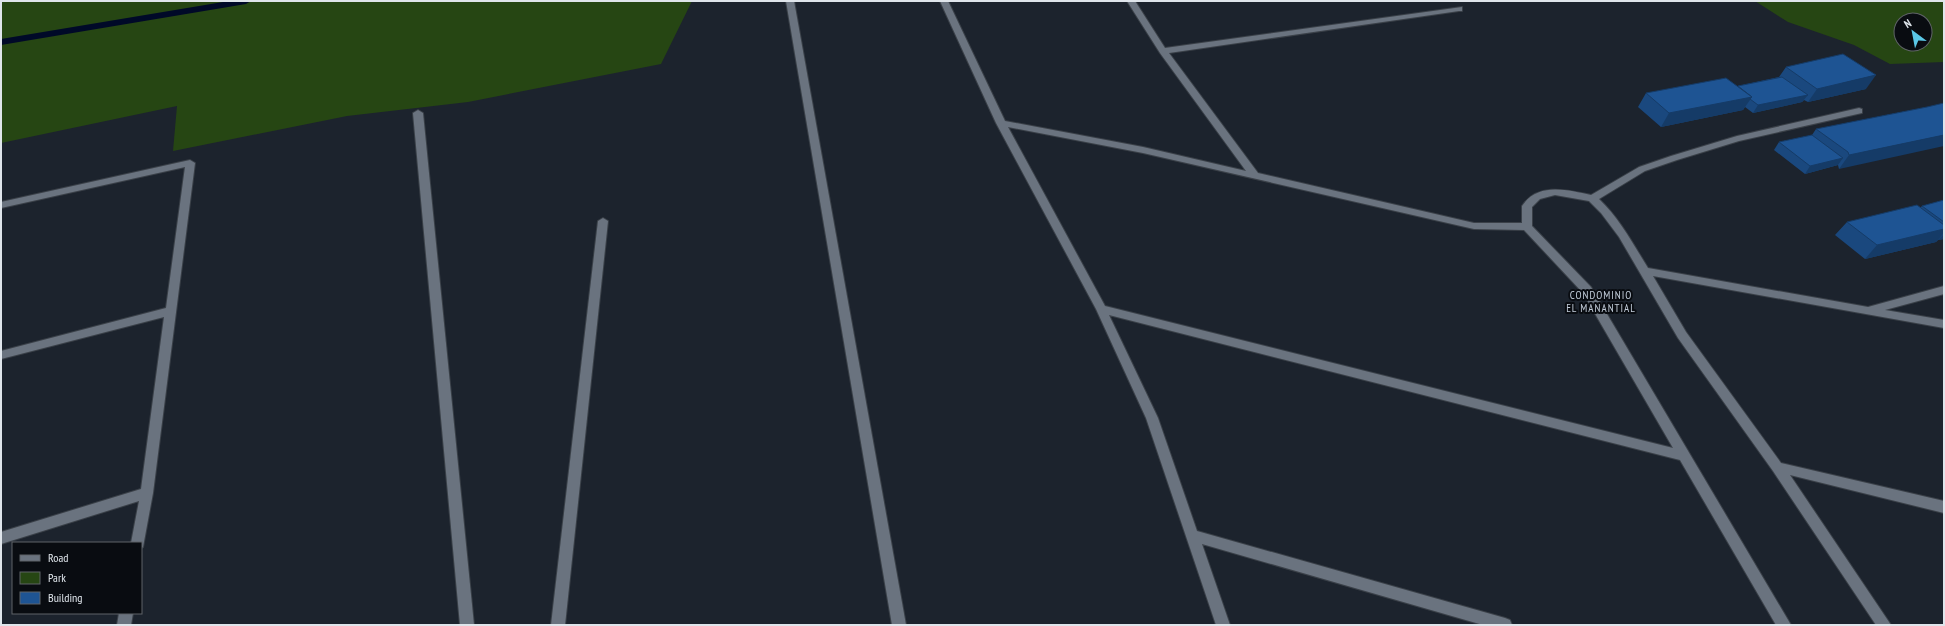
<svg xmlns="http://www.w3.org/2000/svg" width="1945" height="626" font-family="'PT Sans Narrow',sans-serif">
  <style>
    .green { fill: #264613; fill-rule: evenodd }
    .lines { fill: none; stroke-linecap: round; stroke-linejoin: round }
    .stream { fill: #000928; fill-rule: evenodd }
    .minor-casing { stroke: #3a4048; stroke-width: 2 }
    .minor { fill: #6a737f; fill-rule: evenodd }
    .wall { fill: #1a487e }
    .shaded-wall { fill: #153b67 }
    .building { fill: #1e5493; stroke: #153b67 }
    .labels { text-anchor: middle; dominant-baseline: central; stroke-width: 4; stroke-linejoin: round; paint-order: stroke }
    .neighbourhood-label { font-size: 11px; letter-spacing: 1px; fill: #c2ccd9; stroke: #090c11 }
  </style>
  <rect width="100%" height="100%" fill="#1c232d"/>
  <g class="green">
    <polygon points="1,1 692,1 661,64 468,102 347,116 173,151 177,106 1,143"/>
    <path d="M1755,1H1944V62L1890,64L1854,45L1788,22ZM1901,20H1925V44H1901Z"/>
  </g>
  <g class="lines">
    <polygon class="stream" points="229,1 251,1 246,4 1,45 1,39"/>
    <defs>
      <g id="minor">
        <polygon points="786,1 794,1 906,625 892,625"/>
        <path d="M940,1H948L1005,121L1143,147L1246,171L1160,53L1127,1H1135L1165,48L1462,7V11H1459L1169,53L1258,173L1474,223H1522V206C1538,182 1567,190 1591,195L1639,167L1671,156L1737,136L1859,108L1862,109V113L1739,141L1677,160L1645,171L1599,199C1620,219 1633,244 1648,268L1868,307L1944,286V294L1885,310L1944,320V328L1653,276L1686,332L1781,463L1944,501V513L1790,475L1891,625H1876L1773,471L1678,338L1619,237L1601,213L1589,201L1555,195L1540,199L1532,207V226L1591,287L1791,625H1776L1680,460L1109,315L1158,418L1197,531L1505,618L1510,620L1512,625H1483L1202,544L1230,625H1216L1146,418L1096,309L996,123ZM1008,127L1143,153L1474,229L1524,230L1583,293L1673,448L1105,306Z"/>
        <polygon points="418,110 423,113 474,625 460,625 413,113"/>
        <polygon points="190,160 195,163 153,493 143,547 141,548 141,543 131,543 139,501 1,544 1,532 141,489 164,317 1,359 1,351 166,308 185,167 1,208 1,202"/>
        <polygon points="603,218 608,221 565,625 551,625 598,221"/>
        <polygon points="119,613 133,613 131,625 117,625"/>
      </g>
    </defs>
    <use href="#minor" class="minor-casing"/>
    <use href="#minor" class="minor"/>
  </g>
  <g class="wall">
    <polygon points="1786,67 1866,89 1808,102 1804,100 1802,102 1753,113 1745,107 1743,110 1661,127 1638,107 1646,93 1738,86 1779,77"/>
    <polygon points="1927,107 1839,169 1838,165 1805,174 1774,150 1779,142 1812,135 1816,129"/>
    <polygon points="1944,200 1944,239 1938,240 1936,242 1865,259 1835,235 1847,222 1920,208 1922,206"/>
  </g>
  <g class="shaded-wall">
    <polygon points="1876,75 1866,89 1808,102 1817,89"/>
    <polygon points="1808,95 1802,102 1753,113 1758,105"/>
    <polygon points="1752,97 1743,110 1661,127 1669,113"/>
    <polygon points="1944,135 1944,146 1839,169 1849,155"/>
    <polygon points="1843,158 1838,165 1805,174 1810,166"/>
    <polygon points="1944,229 1944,233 1936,242 1865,259 1877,245"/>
    <polygon points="1944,234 1944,239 1938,240"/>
  </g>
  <g class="building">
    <polygon points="1843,54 1876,75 1817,89 1786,67"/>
    <polygon points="1782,77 1808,95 1758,105 1750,99 1752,97 1738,86"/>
    <polygon points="1726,78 1752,97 1669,113 1646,93"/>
    <polygon points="1944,103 1944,135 1849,155 1848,152 1816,129 1927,107"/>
    <polygon points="1812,135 1843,158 1810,166 1779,142"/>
    <polygon points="1944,200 1944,222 1922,206"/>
    <polygon points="1917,205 1944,225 1944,229 1877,245 1847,222"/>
  </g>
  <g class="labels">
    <g class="neighbourhood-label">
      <text x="1601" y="295">CONDOMINIO<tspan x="1601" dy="13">EL MANANTIAL</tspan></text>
    </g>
  </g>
  <rect width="1945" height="626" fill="none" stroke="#dfe5eb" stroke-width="4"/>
  <rect x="12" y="542" width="130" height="72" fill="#090c11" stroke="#5f6368"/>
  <rect x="20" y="555" width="20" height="6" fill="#6a737f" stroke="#5f6368"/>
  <text x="48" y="562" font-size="12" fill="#dfe5eb">Road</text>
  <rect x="20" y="572" width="20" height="12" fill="#264613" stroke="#5f6368"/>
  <text x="48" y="582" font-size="12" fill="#dfe5eb">Park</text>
  <rect x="20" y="592" width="20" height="12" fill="#1e5493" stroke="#5f6368"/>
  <text x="48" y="602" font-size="12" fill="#dfe5eb">Building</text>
  <g transform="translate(1913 32) rotate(328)"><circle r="19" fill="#090c11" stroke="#5f6368"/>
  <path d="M0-3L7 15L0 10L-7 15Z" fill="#5bc8e7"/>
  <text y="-6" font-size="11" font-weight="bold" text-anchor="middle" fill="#dfe5eb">N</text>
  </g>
</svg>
